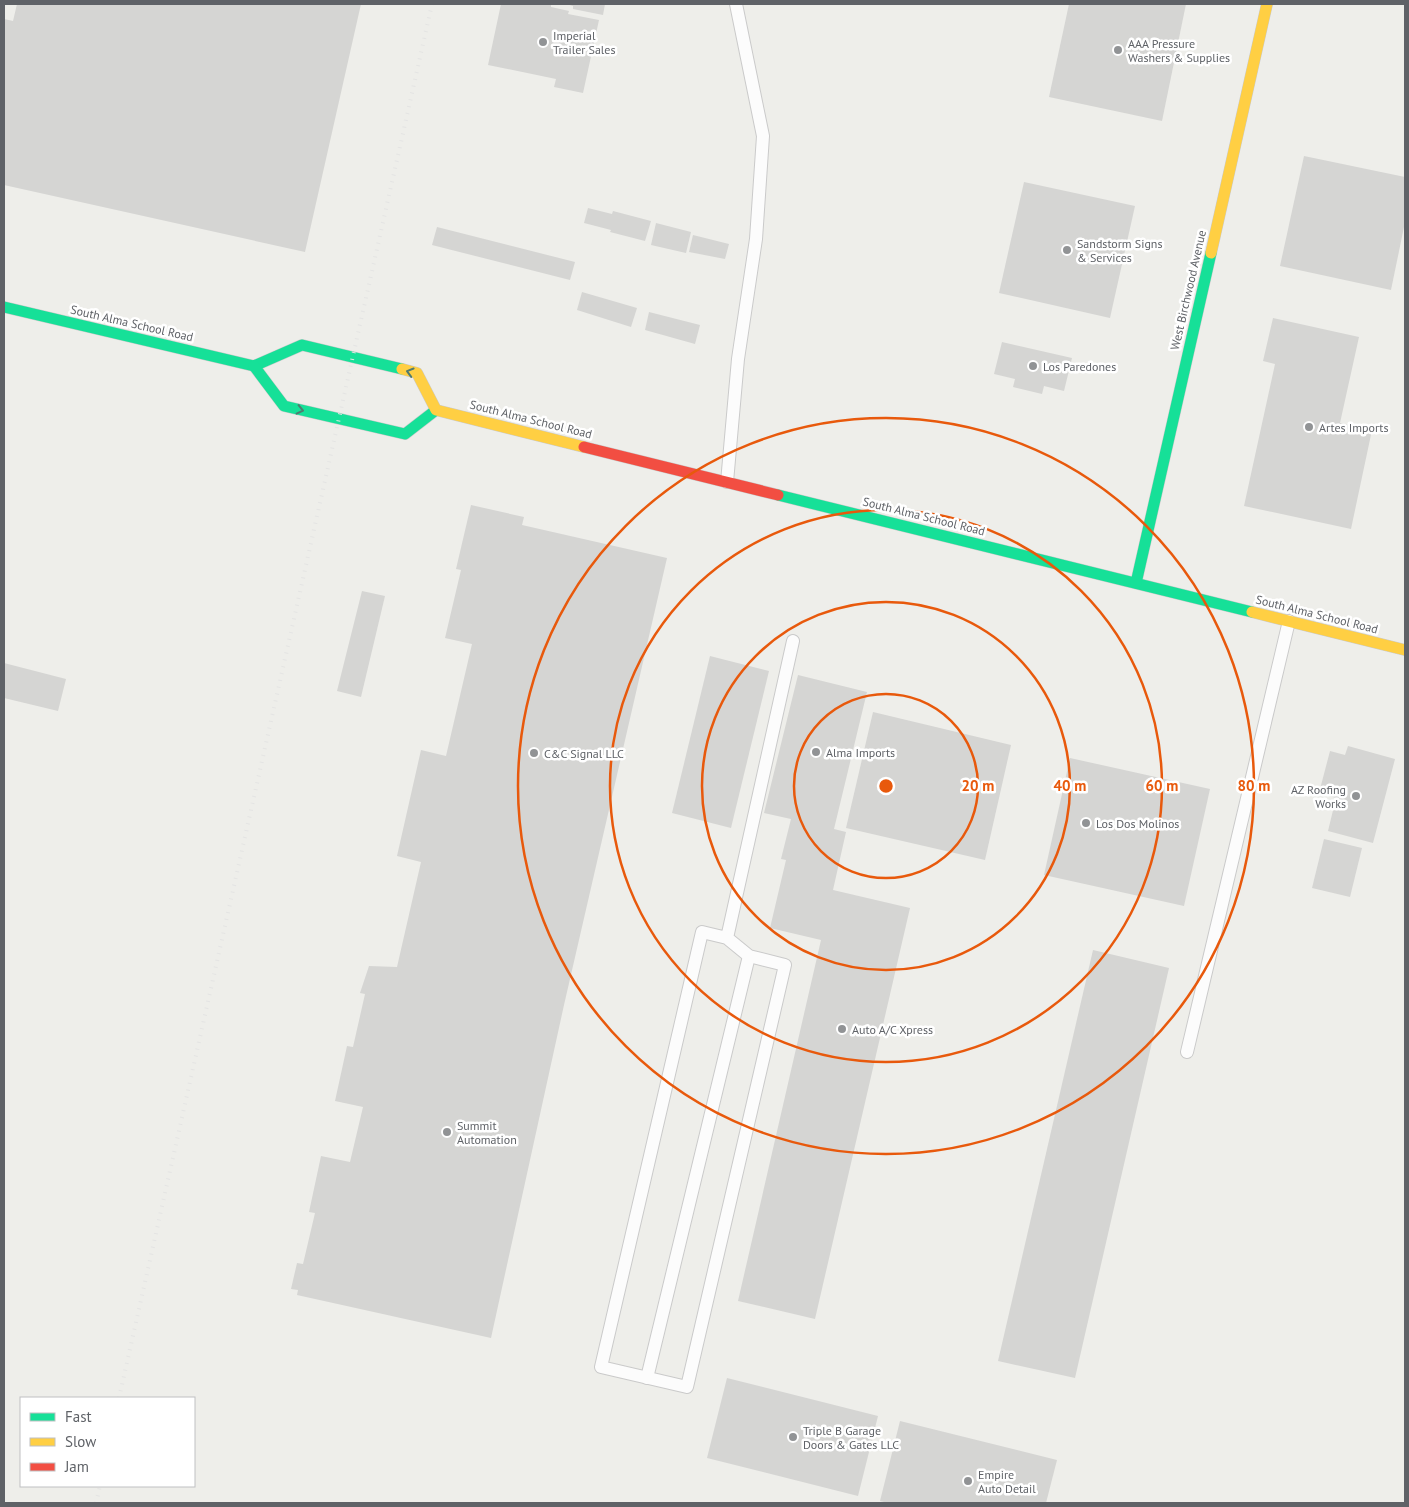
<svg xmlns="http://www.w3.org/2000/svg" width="1409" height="1507" font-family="'PT Sans',sans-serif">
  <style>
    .building { fill: #d5d5d3 }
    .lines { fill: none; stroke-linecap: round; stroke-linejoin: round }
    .lane-casing { stroke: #cacaca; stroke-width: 14 }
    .fast-casing { stroke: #cacaca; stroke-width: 12 }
    .slow-casing { stroke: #cacaca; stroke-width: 12 }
    .jam-casing { stroke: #cacaca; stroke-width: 12 }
    .lane { stroke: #fcfcfc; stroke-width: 12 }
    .fast { stroke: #16e098; stroke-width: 11 }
    .slow { stroke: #ffcf43; stroke-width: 11 }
    .jam { stroke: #f24e42; stroke-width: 11 }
    .rail { stroke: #e4e4e3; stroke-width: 4; stroke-dasharray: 1 6; stroke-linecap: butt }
    .oneway { stroke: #507b71 }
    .ring { fill: none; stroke: #e8590c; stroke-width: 2.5 }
    .poi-dot { fill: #919395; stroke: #fff; stroke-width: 2 }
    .labels { text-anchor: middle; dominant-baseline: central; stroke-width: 5; stroke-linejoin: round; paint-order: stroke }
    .poi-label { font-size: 12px; fill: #5f6267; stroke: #fff; text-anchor: start }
    .street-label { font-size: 12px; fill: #5f6267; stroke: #fff }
    .centre { fill: #e8590c; stroke: #fff; stroke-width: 2.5 }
    .ring-label { font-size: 15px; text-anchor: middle; font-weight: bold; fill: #e8590c; stroke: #fff; stroke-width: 5; stroke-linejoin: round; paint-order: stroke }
  </style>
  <rect width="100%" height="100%" fill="#eeeeea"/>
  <g class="building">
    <polygon points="17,4 361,4 305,252 4,185 4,19 13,21"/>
    <polygon points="501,4 551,4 551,7 569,11 568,14 599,20 583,93 554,87 556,79 488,65"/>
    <polygon points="566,4 605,4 603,15 573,9 573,6"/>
    <polygon points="1069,4 1186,4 1162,121 1049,97"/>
    <polygon points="1304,156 1405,177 1405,222 1391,290 1280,266"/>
    <polygon points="1024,182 1135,206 1110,318 999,293"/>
    <polygon points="588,208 612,214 613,211 651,221 645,241 610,232 611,230 584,223"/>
    <polygon points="656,223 691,232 686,253 651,245"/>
    <polygon points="437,227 575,262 570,280 432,245"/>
    <polygon points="693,235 729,244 725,259 689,252"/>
    <polygon points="582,292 637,308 631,327 577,310"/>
    <polygon points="649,312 700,325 695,344 645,330"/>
    <polygon points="1273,318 1359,337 1340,423 1372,430 1351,529 1244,506 1275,364 1263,361"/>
    <polygon points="1002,342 1072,358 1064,391 1044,386 1042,394 1013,387 1015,379 994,374"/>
    <polygon points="471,505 524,517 522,525 667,558 564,1005 491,1338 297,1295 298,1290 291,1289 297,1263 303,1264 315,1213 309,1212 321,1156 350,1162 363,1107 335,1101 347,1046 353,1047 365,994 360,993 369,966 397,967 421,862 397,856 421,750 446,756 472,644 445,638 461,570 456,569"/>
    <polygon points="362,591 385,596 361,697 337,691"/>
    <polygon points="710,656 769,671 731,828 672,813"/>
    <polygon points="4,663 66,679 58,711 4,698"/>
    <polygon points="798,675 867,692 834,829 846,832 833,890 910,908 815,1319 738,1301 821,940 770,928 786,860 781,859 791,819 764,813"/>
    <polygon points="873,712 1011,745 985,860 846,828"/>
    <polygon points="1348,746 1395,759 1373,843 1328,831 1336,798 1319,793 1330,751 1345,755"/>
    <polygon points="1070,758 1210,789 1184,906 1044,875"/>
    <polygon points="1324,839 1362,848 1350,897 1312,888"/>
    <polygon points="1093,950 1169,968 1075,1378 998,1361"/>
    <polygon points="727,1378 878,1416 858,1496 707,1458"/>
    <polygon points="900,1421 1057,1460 1046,1503 888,1503 880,1501"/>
  </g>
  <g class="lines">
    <defs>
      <g id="lane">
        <polyline points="727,482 738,359 756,239 763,136 736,4"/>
        <polyline points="727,938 749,956 785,965 687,1387 601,1367 702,932 727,938 793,641"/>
        <polyline points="1187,1052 1289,621"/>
        <polyline points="647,1378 749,956"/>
      </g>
      <g id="fast">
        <polyline points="4,307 254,366 302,345 402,369"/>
        <polyline points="254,366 284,406 405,434 436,410"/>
        <polyline points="778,495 1252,612"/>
        <polyline points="1136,583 1211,253"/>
      </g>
      <g id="slow">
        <polyline points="1211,253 1267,4"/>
        <polyline points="402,369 417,373 436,410 584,447"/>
        <polyline points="1252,612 1405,650"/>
      </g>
      <polyline id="jam" points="584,447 778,495"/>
    </defs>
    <use href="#lane" class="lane-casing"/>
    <use href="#fast" class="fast-casing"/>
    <use href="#slow" class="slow-casing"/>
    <use href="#jam" class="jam-casing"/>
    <use href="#lane" class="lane"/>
    <use href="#fast" class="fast"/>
    <use href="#slow" class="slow"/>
    <use href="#jam" class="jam"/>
    <g class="rail">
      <polyline points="119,1398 432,4"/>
      <polyline points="96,1503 100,1486"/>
    </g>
  </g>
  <defs><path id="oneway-chevron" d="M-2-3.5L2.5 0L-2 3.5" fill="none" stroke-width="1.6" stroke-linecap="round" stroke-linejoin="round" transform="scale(1.25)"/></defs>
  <g class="oneway">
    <use href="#oneway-chevron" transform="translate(410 372) rotate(-164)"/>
    <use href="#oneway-chevron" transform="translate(300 410) rotate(13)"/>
  </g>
  <g class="ring">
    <circle cx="886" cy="786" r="92"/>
    <circle cx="886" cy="786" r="184"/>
    <circle cx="886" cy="786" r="276"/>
    <circle cx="886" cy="786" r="368"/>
  </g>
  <g class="poi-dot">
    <circle cx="543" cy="42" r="5"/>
    <circle cx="1118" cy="50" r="5"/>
    <circle cx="1067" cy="250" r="5"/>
    <circle cx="1033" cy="366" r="5"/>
    <circle cx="1309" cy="427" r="5"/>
    <circle cx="816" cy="752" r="5"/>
    <circle cx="534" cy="753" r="5"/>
    <circle cx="1356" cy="796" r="5"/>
    <circle cx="1086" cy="823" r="5"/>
    <circle cx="842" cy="1029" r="5"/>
    <circle cx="447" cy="1132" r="5"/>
    <circle cx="793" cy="1437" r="5"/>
    <circle cx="968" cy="1481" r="5"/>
  </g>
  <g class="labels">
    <g class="poi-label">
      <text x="553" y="35">Imperial<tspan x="553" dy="14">Trailer Sales</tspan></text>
      <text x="1128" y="43">AAA Pressure<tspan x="1128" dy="14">Washers &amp; Supplies</tspan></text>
      <text x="1077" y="243">Sandstorm Signs<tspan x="1077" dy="14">&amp; Services</tspan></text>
      <text x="1043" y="366">Los Paredones</text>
      <text x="1319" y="427">Artes Imports</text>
      <text x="826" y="752">Alma Imports</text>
      <text x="544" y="753">C&amp;C Signal LLC</text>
      <text x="1346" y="789" text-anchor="end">AZ Roofing<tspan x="1346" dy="14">Works</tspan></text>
      <text x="1096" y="823">Los Dos Molinos</text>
      <text x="852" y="1029">Auto A/C Xpress</text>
      <text x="457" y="1125">Summit<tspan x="457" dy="14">Automation</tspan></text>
      <text x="803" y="1430">Triple B Garage<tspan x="803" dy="14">Doors &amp; Gates LLC</tspan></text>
      <text x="978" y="1474">Empire<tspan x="978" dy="14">Auto Detail</tspan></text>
    </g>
    <g class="street-label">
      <text transform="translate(1188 290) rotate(-77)">West Birchwood Avenue</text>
      <text transform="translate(132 323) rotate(13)">South Alma School Road</text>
      <text transform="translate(531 419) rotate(14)">South Alma School Road</text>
      <text transform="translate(924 516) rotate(14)">South Alma School Road</text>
      <text transform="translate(1317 614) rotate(14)">South Alma School Road</text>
    </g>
  </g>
  <circle cx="886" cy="786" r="8" class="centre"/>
  <g class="ring-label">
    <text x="978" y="791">20 m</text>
    <text x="1070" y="791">40 m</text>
    <text x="1162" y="791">60 m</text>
    <text x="1254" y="791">80 m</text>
  </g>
  <rect width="1409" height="1507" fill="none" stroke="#5f6267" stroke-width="10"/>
  <rect x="20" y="1397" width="175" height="90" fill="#ffffff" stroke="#bfc0c2"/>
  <rect x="30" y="1413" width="25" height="8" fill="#16e098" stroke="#bfc0c2"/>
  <text x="65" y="1422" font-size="15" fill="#5f6267">Fast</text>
  <rect x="30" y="1438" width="25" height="8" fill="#ffcf43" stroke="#bfc0c2"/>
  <text x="65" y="1447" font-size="15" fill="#5f6267">Slow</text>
  <rect x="30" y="1463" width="25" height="8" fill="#f24e42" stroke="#bfc0c2"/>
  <text x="65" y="1472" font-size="15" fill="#5f6267">Jam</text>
</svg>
